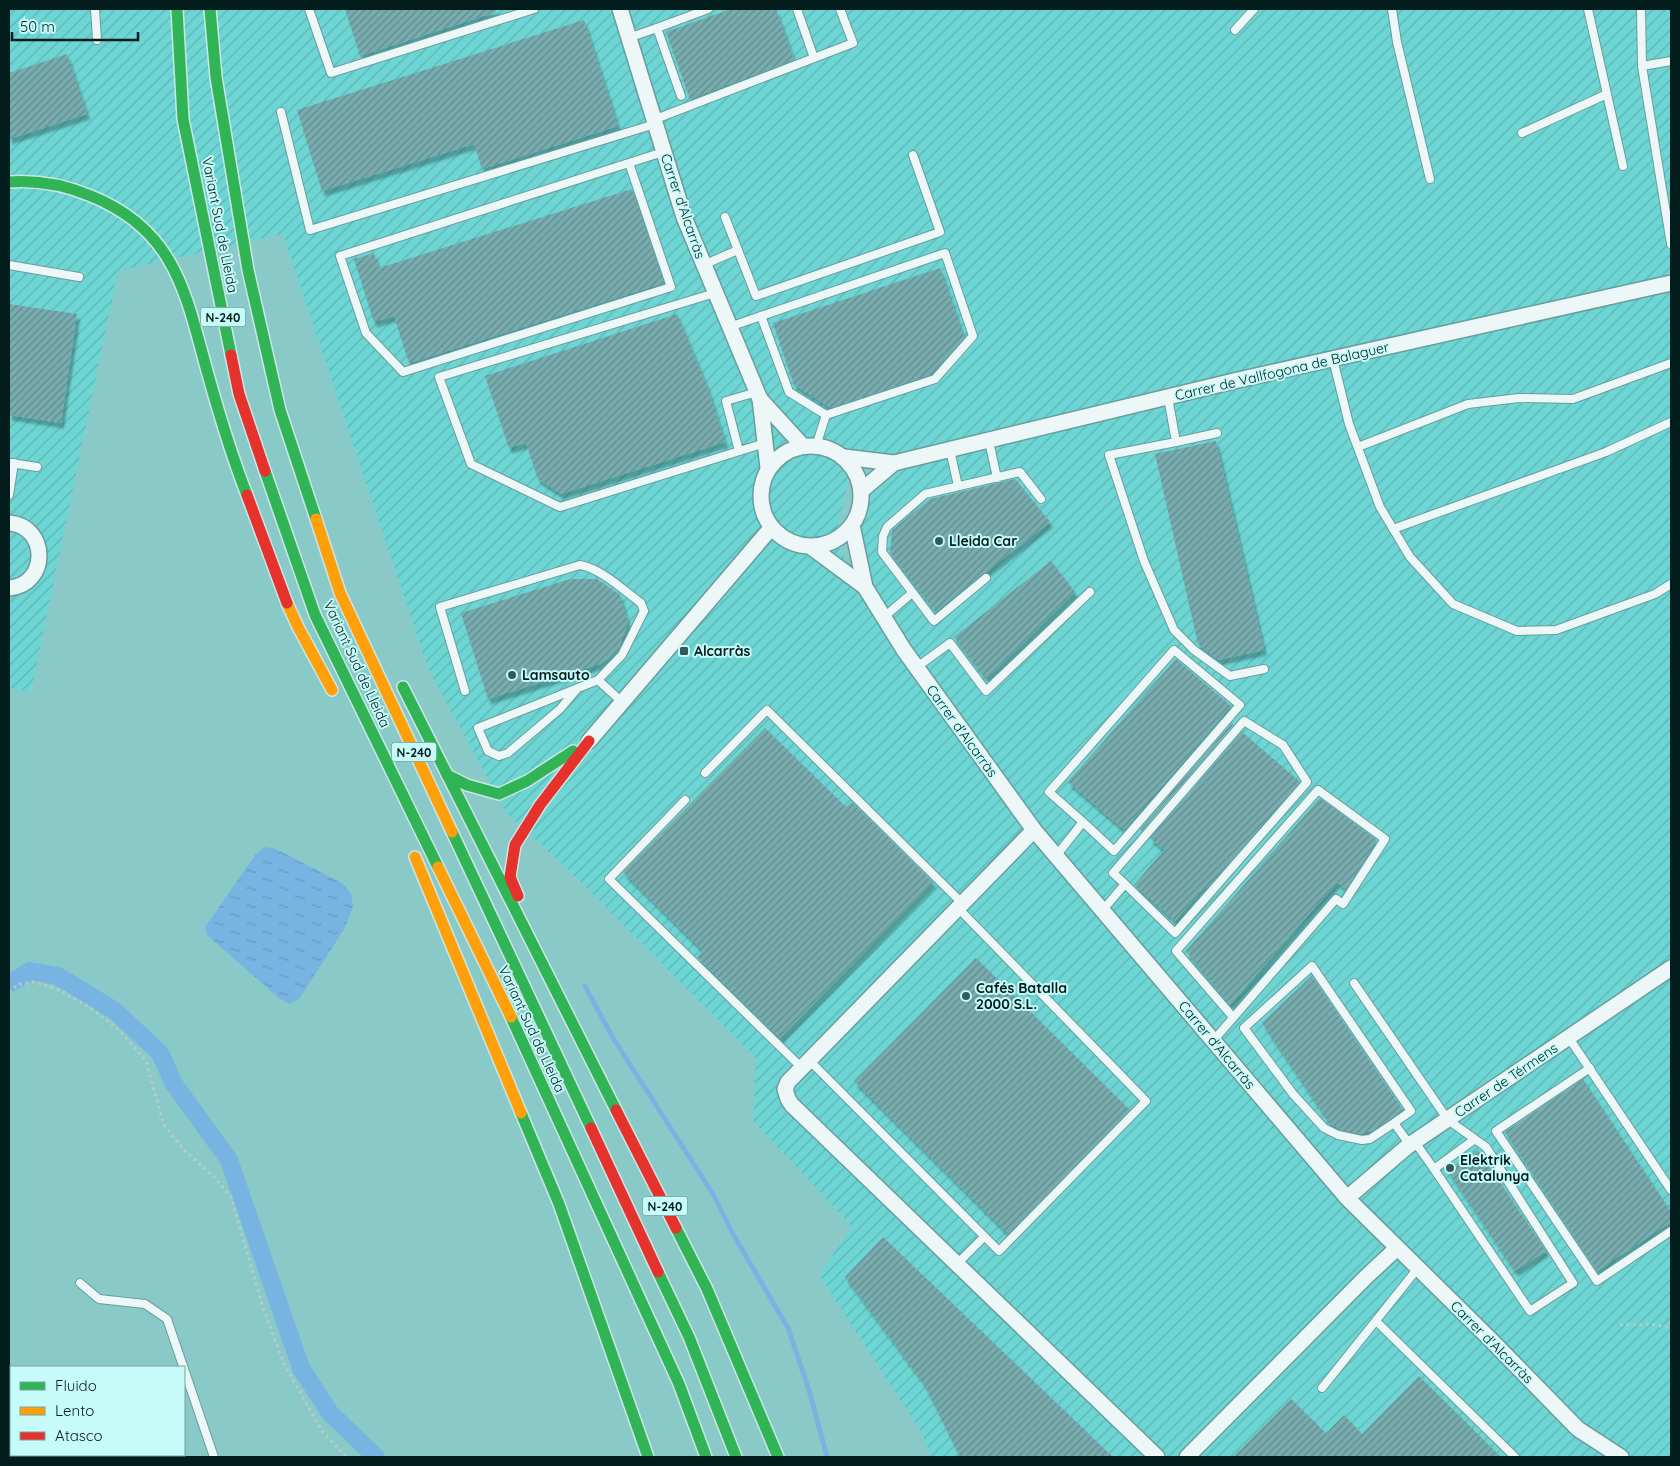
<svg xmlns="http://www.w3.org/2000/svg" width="1680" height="1466" font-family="Quicksand,sans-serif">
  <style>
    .industrial { fill: url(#industrial-furrows); fill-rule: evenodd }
    .water { fill: url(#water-ripples) }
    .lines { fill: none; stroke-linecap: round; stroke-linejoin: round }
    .stream { stroke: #78b4e1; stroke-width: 5 }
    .canal { stroke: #78b4e1; stroke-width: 18 }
    .building { fill: url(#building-hatch); filter: url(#shadow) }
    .lane-casing { stroke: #679e9d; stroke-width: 10 }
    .street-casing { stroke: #679e9d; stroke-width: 18 }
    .fast-casing { stroke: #cae7e6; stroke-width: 14 }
    .slow-casing { stroke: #cae7e6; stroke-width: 14 }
    .jam-casing { stroke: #cae7e6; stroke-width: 14 }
    .path { stroke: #b8cccb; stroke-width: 3; stroke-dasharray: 2.5 4; stroke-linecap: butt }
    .lane { stroke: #edf7f7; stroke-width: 8 }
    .street { stroke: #edf7f7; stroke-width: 15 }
    .fast { stroke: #30b455; stroke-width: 11 }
    .slow { stroke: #ff9f0a; stroke-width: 11 }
    .jam { stroke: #e5322d; stroke-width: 11 }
    .poi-dot { fill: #325a59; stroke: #c6fbf9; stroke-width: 2 }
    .labels { text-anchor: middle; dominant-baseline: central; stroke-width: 4; stroke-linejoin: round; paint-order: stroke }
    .shield { fill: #c6fbf9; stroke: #3e605f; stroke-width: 1 }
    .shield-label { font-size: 12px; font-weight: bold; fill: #031d1d }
    .street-label { font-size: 14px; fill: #031d1d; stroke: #c6fbf9 }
    .poi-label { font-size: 14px; font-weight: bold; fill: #031d1d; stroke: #c6fbf9; text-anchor: start }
  </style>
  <defs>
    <pattern id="industrial-furrows" width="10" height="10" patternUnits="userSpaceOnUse" patternTransform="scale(1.25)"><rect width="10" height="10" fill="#6dd5d3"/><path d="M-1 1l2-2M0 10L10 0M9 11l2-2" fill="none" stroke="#5db6b5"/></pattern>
    <pattern id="water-ripples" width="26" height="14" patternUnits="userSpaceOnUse" patternTransform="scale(1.25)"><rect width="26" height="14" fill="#78b4e1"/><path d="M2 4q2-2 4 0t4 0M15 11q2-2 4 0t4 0" fill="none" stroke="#669ac1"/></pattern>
    <pattern id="building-hatch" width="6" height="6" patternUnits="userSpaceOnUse" patternTransform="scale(1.25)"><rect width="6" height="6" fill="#78acaf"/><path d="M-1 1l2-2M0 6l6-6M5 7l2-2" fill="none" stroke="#608b8e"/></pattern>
    <filter id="shadow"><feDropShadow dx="3" dy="5.5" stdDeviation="1" flood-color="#0004"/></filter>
  </defs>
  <rect width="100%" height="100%" fill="#89cac8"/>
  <path class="industrial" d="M9,9H1671V1457H931L922,1433L819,1275L852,1226L753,1121L756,1058L580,881L507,813L429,671L283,234L118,271L31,692L9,688ZM1214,386L898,467L862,499L855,537L879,608L834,541L852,467Z"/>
  <polygon class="water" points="265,847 276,849 342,883 351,894 353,906 345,928 299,999 289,1004 280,999 208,936 205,927 256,854"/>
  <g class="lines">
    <polyline class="stream" points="585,986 613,1038 713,1194 733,1234 788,1328 809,1390 827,1457"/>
    <polyline class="canal" points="9,984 30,971 58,976 115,1011 160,1053 174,1084 229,1160 301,1368 330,1413 376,1457"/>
  </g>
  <g class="building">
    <polygon points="345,9 496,9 496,12 360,56"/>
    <polygon points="731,9 776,9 794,60 690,99 666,32"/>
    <polygon points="584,20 618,126 482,169 474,144 322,191 297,110"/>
    <polygon points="67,54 87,114 9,139 9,73"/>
    <polygon points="632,189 664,283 409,363 394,316 374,322 354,259 374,253 379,268"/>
    <polygon points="940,268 964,338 932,374 831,408 794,385 773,323"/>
    <polygon points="9,304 77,314 61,423 9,415"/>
    <polygon points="677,314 707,386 725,442 561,494 538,479 526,443 509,448 485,376"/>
    <polygon points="1216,441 1264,650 1218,660 1198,644 1155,454"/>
    <polygon points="1015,479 1050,522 986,572 982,574 936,612 890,553 892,530 930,499"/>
    <polygon points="1051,561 1075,592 987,679 954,637"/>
    <polygon points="570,579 597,579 620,595 628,623 618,651 600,664 488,699 461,613"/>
    <polygon points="1176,659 1231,706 1124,830 1068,782"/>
    <polygon points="1232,723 1233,725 1142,831 1140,829"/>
    <polygon points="765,728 846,807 852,802 933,882 780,1038 697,957 703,951 623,872"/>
    <polygon points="1242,732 1300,782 1207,888 1205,886 1175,921 1134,885 1164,850 1150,838"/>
    <polygon points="1320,798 1377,840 1346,890 1337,882 1230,1005 1186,951"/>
    <polygon points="976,958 1130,1110 1008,1234 854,1081"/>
    <polygon points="1312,976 1403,1110 1374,1130 1359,1134 1340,1130 1328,1121 1262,1023"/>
    <polygon points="1583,1079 1671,1212 1671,1222 1597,1271 1505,1132"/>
    <polygon points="1478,1150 1546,1251 1515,1271 1447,1170"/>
    <polygon points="883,1237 1113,1457 960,1457 924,1384 845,1277"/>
    <polygon points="1419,1376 1501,1457 1233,1457 1291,1399 1326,1433 1344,1415 1362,1434"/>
  </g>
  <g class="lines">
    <defs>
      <g id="lane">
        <polyline points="95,9 97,40"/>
        <polyline points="309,9 331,73 534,9"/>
        <polyline points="1392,9 1397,42 1430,179"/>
        <polyline points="1588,9 1623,166"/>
        <polyline points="1641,9 1642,66 1671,244"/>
        <polyline points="1235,30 1254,9"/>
        <polyline points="628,38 657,28"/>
        <polyline points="814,58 853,43 840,9"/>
        <polyline points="1642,66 1671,61"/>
        <polyline points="681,96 657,28 708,9"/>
        <polyline points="281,112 310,230 655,124"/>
        <polyline points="653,120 814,58 797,9"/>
        <polyline points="1522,133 1607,94"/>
        <polyline points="629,163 671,287 403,372 366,333 340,256 663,152"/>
        <polyline points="725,217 756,296 940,232 913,155"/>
        <polyline points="9,265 79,277"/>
        <polyline points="703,265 738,250"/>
        <polyline points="715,293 439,377 471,464 560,507 765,443"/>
        <polyline points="761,316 789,392 826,415"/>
        <polyline points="729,327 945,253 973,336 935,379 826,415"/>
        <polyline points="1333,359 1349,424 1380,507 1410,557 1453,604 1517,631 1556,630 1655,594 1671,584"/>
        <polyline points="1168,397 1176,442 1109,455 1144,561 1174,630 1194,650 1230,676 1264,669"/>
        <polyline points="989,441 997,478"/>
        <polyline points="1176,442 1217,433"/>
        <polyline points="816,446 826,415"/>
        <polyline points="1358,447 1468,404 1519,398 1573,399 1671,363"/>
        <polyline points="950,450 958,486"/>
        <polyline points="739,451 726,401 757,392"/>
        <polyline points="11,463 37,467"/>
        <polyline points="9,495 14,463"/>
        <polyline points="1393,529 1606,452 1671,422"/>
        <polyline points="986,578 934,621 882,552 883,536 887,527 925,494 1020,472 1041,499"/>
        <polyline points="884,617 912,593"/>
        <polyline points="917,667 950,643 986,691 1090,592"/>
        <polyline points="577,689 560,709 508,753 499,756 488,751 478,728 598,680"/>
        <path d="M465,691L440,607L580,565C602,569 623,590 641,603L644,611L622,655L598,680L622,702"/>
        <polyline points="705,773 767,710 962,903"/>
        <polyline points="685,800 609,879 802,1068"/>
        <polyline points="1056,856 1083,822 1114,851 1240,705 1174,650 1049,792 1083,822"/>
        <polyline points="1102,911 1125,884 1175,933 1307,782 1283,745 1244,721 1113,873 1125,884"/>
        <polyline points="1354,983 1448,1120 1486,1147 1573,1283 1530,1311 1434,1169 1475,1139"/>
        <polyline points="1569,1038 1671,1190"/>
        <polyline points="1213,1041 1336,899 1343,904 1385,839 1318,790 1176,951 1233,1017"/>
        <polyline points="809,1060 999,1251 1146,1101 958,908"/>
        <polyline points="1590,1068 1496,1131 1597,1281 1671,1231"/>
        <polyline points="1394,1123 1370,1139 1362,1140 1338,1135 1324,1128 1293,1094 1244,1028 1312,966 1411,1111 1394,1123 1410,1145"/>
        <polyline points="1415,1142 1434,1169"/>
        <polyline points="957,1264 984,1237"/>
        <polyline points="80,1283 99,1299 145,1304 167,1319 214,1457"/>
        <polyline points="1376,1321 1515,1457"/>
        <polyline points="9,1380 11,1379"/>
        <polyline points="1322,1388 1418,1268"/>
      </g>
      <g id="street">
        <polyline points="620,9 684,217 760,399 768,468"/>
        <polyline points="760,399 802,445"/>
        <circle cx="811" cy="496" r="50"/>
        <polyline points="844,457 894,463 1238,380 1671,283"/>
        <polyline points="861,491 894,463"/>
        <path d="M9,523C49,526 49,585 9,588"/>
        <polyline points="852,525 865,587 904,650 1034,830 1347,1198 1491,1340 1578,1429 1621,1457"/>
        <polyline points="811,547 865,587"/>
        <polyline points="589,741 771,528"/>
        <polyline points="1034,830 788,1082 785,1089 788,1099 792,1105 1157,1457"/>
        <polyline points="1347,1198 1408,1146 1671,968"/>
        <polyline points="1187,1457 1366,1277 1397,1248"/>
      </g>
      <g id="fast">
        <polyline points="177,9 183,119 231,355"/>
        <polyline points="210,9 216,77 248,270 280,410 316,519"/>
        <path d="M9,182C37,180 65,185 91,196C178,231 186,297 209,378C220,417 232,457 247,495"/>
        <polyline points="265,471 315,615 438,867"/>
        <polyline points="403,687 616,1110"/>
        <polyline points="447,775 467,785 499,794 527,781 573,751"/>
        <polyline points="452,832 591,1128"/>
        <polyline points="511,1017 679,1384 706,1457"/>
        <polyline points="521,1113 559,1204 648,1457"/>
        <polyline points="676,1228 707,1289 778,1457"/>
        <polyline points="658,1272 689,1337 736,1457"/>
      </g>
      <g id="slow">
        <polyline points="316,519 340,593 452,832"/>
        <polyline points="287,603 298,627 332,690"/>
        <polyline points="415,857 521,1113"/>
        <polyline points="438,867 511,1017"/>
      </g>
      <g id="jam">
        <polyline points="231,355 239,394 265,471"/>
        <polyline points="247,495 287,603"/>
        <polyline points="518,896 510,877 515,845 540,805 589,741"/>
        <polyline points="616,1110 676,1228"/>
        <polyline points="591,1128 658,1272"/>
      </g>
    </defs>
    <use href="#lane" class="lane-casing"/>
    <use href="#street" class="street-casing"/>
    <use href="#fast" class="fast-casing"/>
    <use href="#slow" class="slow-casing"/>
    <use href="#jam" class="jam-casing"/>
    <g class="path">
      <polyline points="9,992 19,984 35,982 59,990 91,1008 119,1030 146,1061 164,1125 183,1149 214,1177 231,1197 262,1304 284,1364 323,1433 347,1457"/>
      <polyline points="1620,1325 1652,1324 1671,1328"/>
    </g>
    <use href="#lane" class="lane"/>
    <use href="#street" class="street"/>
    <use href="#fast" class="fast"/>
    <use href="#slow" class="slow"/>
    <use href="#jam" class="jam"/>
  </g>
  <g class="poi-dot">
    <circle cx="939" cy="541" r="5"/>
    <rect x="679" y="646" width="10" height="10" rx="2.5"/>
    <circle cx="512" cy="675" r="5"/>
    <circle cx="966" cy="996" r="5"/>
    <circle cx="1450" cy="1168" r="5"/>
  </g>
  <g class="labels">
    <g class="shield">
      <rect x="200.5" y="307.5" width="45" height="19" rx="4"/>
      <rect x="391.5" y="742.5" width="45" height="19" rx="4"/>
      <rect x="642.5" y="1196.5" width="45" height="19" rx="4"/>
    </g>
    <g class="shield-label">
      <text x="223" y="317">N-240</text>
      <text x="414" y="752">N-240</text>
      <text x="665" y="1206">N-240</text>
    </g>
    <g class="street-label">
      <text transform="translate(683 206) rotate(71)">Carrer d'Alcarràs</text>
      <text transform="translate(220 225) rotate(79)">Variant Sud de Lleida</text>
      <text transform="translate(1282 371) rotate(-13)">Carrer de Vallfogona de Balaguer</text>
      <text transform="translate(357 664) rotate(65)">Variant Sud de Lleida</text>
      <text transform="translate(962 731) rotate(54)">Carrer d'Alcarràs</text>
      <text transform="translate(532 1029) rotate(65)">Variant Sud de Lleida</text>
      <text transform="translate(1217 1045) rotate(50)">Carrer d'Alcarràs</text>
      <text transform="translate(1506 1080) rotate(-34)">Carrer de Térmens</text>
      <text transform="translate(1492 1342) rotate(45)">Carrer d'Alcarràs</text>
    </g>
    <g class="poi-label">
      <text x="949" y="541">Lleida Car</text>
      <text x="694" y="651">Alcarràs</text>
      <text x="522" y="675">Lamsauto</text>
      <text x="976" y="988">Cafés Batalla<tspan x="976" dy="16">2000 S.L.</tspan></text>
      <text x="1460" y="1160">Elektrik<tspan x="1460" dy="16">Catalunya</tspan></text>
    </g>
  </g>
  <rect width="1680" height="1466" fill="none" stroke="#031d1d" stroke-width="20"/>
  <rect x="10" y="1366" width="175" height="90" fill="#c6fbf9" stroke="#78a2a1"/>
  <rect x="20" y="1382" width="25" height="8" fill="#30b455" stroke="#78a2a1"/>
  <text x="55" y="1391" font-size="15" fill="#031d1d">Fluido</text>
  <rect x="20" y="1407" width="25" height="8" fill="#ff9f0a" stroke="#78a2a1"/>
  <text x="55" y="1416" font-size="15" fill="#031d1d">Lento</text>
  <rect x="20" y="1432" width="25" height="8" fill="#e5322d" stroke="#78a2a1"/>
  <text x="55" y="1441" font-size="15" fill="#031d1d">Atasco</text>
  <path d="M12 32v8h126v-8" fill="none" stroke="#031d1d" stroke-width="2.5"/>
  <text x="20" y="32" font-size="15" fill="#031d1d" stroke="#c6fbf9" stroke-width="4" paint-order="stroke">50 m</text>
</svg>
